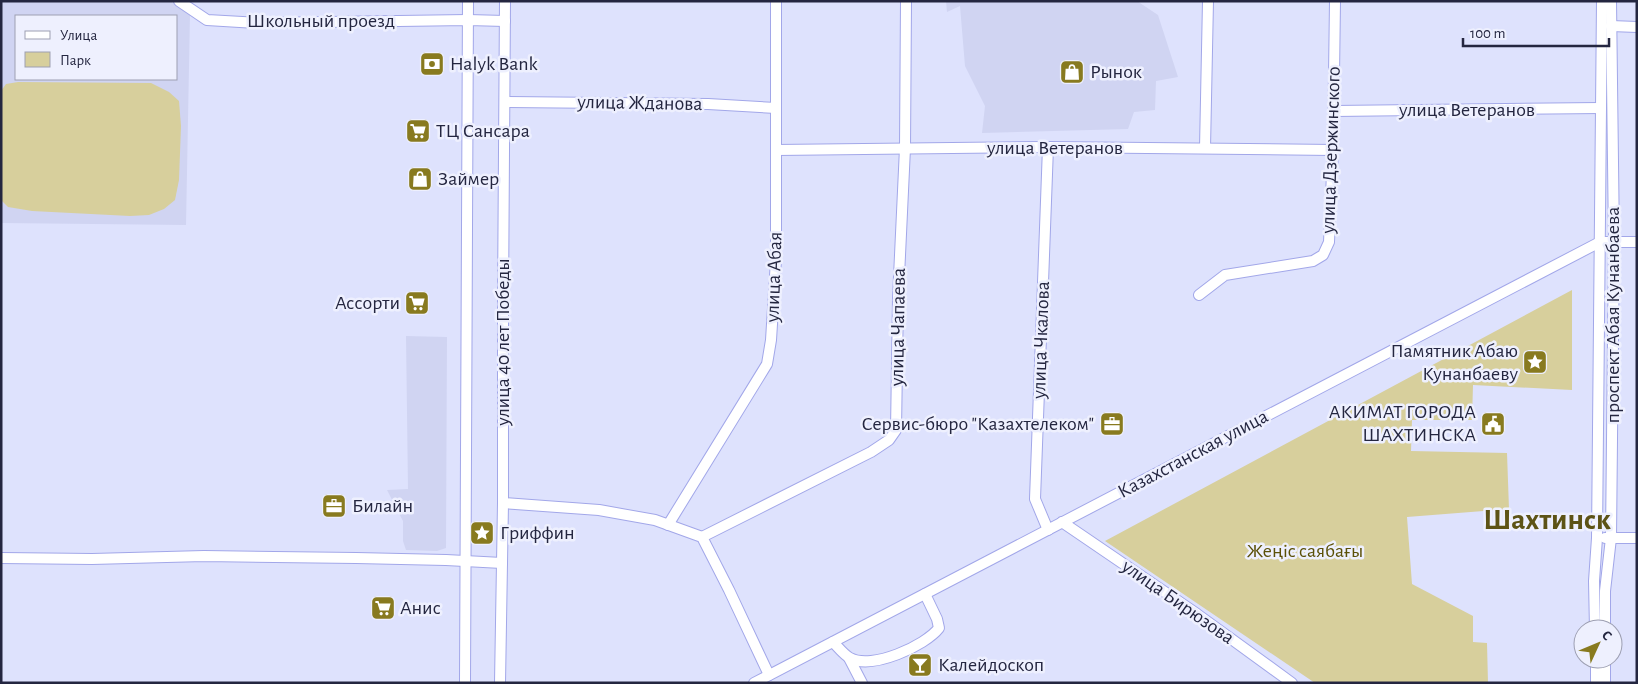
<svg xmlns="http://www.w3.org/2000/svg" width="1638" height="684" font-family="'Alegreya Sans',sans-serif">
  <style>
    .built { fill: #d0d4f2; fill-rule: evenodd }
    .green { fill: #d7cf9c }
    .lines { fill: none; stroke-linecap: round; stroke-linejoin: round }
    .street-casing { stroke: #a2a7e9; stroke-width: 12 }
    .street { stroke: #fff; stroke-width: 10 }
    .labels { text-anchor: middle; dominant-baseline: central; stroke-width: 5; stroke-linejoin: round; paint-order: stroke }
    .street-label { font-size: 20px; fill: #242640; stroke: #eef0fe }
    .poi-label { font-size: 20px; fill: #242640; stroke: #eef0fe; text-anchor: start }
    .park-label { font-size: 20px; fill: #5b5008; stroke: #eef0fe }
    .town-label { font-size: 30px; font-weight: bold; fill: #5d5316; stroke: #eef0fe }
  </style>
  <rect width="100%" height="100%" fill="#dee2fd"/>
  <g class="built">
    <path d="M1,1H170L190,14L186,225L1,223ZM16,16H176V79H16Z"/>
    <polygon points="946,1 1137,1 1158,15 1178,77 1156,81 1155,110 1134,112 1128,129 982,133 985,106 965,66 960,6 947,12"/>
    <polygon points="406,336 447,337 446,548 437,551 406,550 403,541 403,521 387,490 408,489"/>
  </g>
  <g class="green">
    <polygon points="18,82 151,83 169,92 179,101 181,126 179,180 175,200 164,209 149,215 130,216 32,211 8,207 1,200 1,91 6,84"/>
    <polygon points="1572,290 1572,390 1473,385 1472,420 1412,420 1411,451 1507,453 1509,509 1407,517 1412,584 1473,616 1473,642 1487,643 1488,683 1315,683 1105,541"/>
  </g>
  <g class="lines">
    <defs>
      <g id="street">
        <polyline points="179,1 207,20 258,23 468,20 505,21"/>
        <polyline points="1611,26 1637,27"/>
        <polyline points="505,102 708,104 776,108"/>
        <polyline points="1334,111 1601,108"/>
        <polyline points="1205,148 1208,1"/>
        <polyline points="776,150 1048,147 1333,150"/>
        <polyline points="1199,295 1225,275 1313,261 1323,255 1329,242 1333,150 1335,1"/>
        <polyline points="503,503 599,510 655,520 702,537 729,590 769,675"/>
        <polyline points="1062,522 1197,614 1292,683"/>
        <polyline points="668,525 767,364 771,340 776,260 776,1"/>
        <polyline points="1048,530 1035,499 1048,147"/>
        <polyline points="702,537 871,452 889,440 896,430 898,298 905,148 906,1"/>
        <polyline points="1605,538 1637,538"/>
        <polyline points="1,558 92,559 204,556 356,558 446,560 502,563"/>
        <polyline points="1595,629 1594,581 1597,538 1602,1"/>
        <polyline points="1605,629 1605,591 1611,538 1614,242 1611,1"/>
        <path d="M833,642C838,647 844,655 850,658C872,670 925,646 939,628L937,619L925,594"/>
        <polyline points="849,658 862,683"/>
        <polyline points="1596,659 1596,683"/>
        <polyline points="1605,659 1605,683"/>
        <polyline points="465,683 468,1"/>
        <polyline points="500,683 503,503 503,302 505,1"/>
        <polyline points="754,683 1600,242 1637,242"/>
      </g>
    </defs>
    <use href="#street" class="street-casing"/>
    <use href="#street" class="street"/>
  </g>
  <defs>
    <symbol id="bank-square" viewBox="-11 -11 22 22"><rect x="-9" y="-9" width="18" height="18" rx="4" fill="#887a1f" stroke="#eef0fe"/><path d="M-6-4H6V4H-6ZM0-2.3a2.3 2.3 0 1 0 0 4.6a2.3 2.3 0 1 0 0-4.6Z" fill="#fff"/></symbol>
    <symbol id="shop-square" viewBox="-11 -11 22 22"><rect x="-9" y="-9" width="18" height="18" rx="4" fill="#887a1f" stroke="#eef0fe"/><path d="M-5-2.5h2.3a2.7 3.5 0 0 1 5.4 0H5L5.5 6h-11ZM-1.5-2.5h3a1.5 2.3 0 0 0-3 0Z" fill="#fff"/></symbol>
    <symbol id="supermarket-square" viewBox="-11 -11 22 22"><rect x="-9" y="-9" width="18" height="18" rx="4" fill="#887a1f" stroke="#eef0fe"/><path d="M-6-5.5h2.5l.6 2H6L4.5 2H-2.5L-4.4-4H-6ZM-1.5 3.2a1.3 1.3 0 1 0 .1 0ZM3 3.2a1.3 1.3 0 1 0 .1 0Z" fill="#fff"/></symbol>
    <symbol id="sight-square" viewBox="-11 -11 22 22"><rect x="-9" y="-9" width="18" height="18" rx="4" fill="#887a1f" stroke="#eef0fe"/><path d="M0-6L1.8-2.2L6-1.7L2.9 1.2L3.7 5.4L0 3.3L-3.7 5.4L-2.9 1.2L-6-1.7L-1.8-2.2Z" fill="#fff"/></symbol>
    <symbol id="office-square" viewBox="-11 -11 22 22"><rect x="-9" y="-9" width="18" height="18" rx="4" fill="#887a1f" stroke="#eef0fe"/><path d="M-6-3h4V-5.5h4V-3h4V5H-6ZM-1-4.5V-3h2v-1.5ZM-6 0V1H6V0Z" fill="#fff"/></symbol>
    <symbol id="civic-square" viewBox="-11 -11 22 22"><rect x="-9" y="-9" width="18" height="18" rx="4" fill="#887a1f" stroke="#eef0fe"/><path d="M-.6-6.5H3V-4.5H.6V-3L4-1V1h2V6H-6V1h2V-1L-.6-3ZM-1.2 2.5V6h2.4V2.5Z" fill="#fff"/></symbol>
    <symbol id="bar-square" viewBox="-11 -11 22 22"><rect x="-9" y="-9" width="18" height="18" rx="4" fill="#887a1f" stroke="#eef0fe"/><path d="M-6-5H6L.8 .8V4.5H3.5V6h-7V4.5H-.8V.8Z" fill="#fff"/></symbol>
  </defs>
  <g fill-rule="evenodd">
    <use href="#bank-square" x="418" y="50" width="28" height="28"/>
    <use href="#shop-square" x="1058" y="58" width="28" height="28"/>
    <use href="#supermarket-square" x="404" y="117" width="28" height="28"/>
    <use href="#shop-square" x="406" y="165" width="28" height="28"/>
    <use href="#supermarket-square" x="403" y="289" width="28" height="28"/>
    <use href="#sight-square" x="1521" y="348" width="28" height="28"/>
    <use href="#office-square" x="1098" y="410" width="28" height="28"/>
    <use href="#civic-square" x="1479" y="410" width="28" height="28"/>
    <use href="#office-square" x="320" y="492" width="28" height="28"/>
    <use href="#sight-square" x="468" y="519" width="28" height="28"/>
    <use href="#supermarket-square" x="369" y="594" width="28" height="28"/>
    <use href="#bar-square" x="906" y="651" width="28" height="28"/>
  </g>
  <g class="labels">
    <g class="street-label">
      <text x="321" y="21">Школьный проезд</text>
      <text transform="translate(640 103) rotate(1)">улица Жданова</text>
      <text x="1467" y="110">улица Ветеранов</text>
      <text x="1055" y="148">улица Ветеранов</text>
      <text transform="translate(1331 150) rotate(-88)">улица Дзержинского</text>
      <text transform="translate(774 277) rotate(-88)">улица Абая</text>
      <text transform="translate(1613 315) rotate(-90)">проспект Абая Кунанбаева</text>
      <text transform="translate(898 327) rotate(-89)">улица Чапаева</text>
      <text transform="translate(1041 340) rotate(-88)">улица Чкалова</text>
      <text transform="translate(503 342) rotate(-90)">улица 40 лет Победы</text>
      <text transform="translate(1193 454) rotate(-28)">Казахстанская улица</text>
      <text transform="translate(1178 602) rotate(35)">улица Бирюзова</text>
    </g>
    <g class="poi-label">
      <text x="450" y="64">Halyk Bank</text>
      <text x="1090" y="72">Рынок</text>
      <text x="436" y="131">ТЦ Сансара</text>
      <text x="438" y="179">Займер</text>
      <text x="400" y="303" text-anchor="end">Ассорти</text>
      <text x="1518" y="351" text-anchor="end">Памятник Абаю<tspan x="1518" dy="23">Кунанбаеву</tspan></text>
      <text x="1476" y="412" text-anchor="end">АКИМАТ ГОРОДА<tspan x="1476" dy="23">ШАХТИНСКА</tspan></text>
      <text x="1094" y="424" text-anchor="end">Сервис-бюро "Казахтелеком"</text>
      <text x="352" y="506">Билайн</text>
      <text x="500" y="533">Гриффин</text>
      <text x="400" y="608">Анис</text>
      <text x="938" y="665">Калейдоскоп</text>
    </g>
    <g class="park-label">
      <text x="1305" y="551">Жеңіс саябағы</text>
    </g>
    <g class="town-label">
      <text x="1547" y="520">Шахтинск</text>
    </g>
  </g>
  <rect width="1638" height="684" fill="none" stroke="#242640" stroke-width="5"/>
  <rect x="15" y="15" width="162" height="65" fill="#eef0fe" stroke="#9d9fb2"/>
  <rect x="25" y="31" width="25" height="8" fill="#ffffff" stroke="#9d9fb2"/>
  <text x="60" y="40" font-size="15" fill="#242640">Улица</text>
  <rect x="25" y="52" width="25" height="15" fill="#d7cf9c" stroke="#9d9fb2"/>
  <text x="60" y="65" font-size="15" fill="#242640">Парк</text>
  <g transform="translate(1598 644) rotate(46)"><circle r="24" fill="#eef0fe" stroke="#9d9fb2"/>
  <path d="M0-4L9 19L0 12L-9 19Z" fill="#887a1f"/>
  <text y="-8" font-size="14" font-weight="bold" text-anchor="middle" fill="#242640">С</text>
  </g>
  <path d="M1463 38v8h146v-8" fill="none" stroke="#242640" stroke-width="2.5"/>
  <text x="1470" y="38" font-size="15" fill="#242640" stroke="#eef0fe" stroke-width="4" paint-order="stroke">100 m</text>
</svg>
